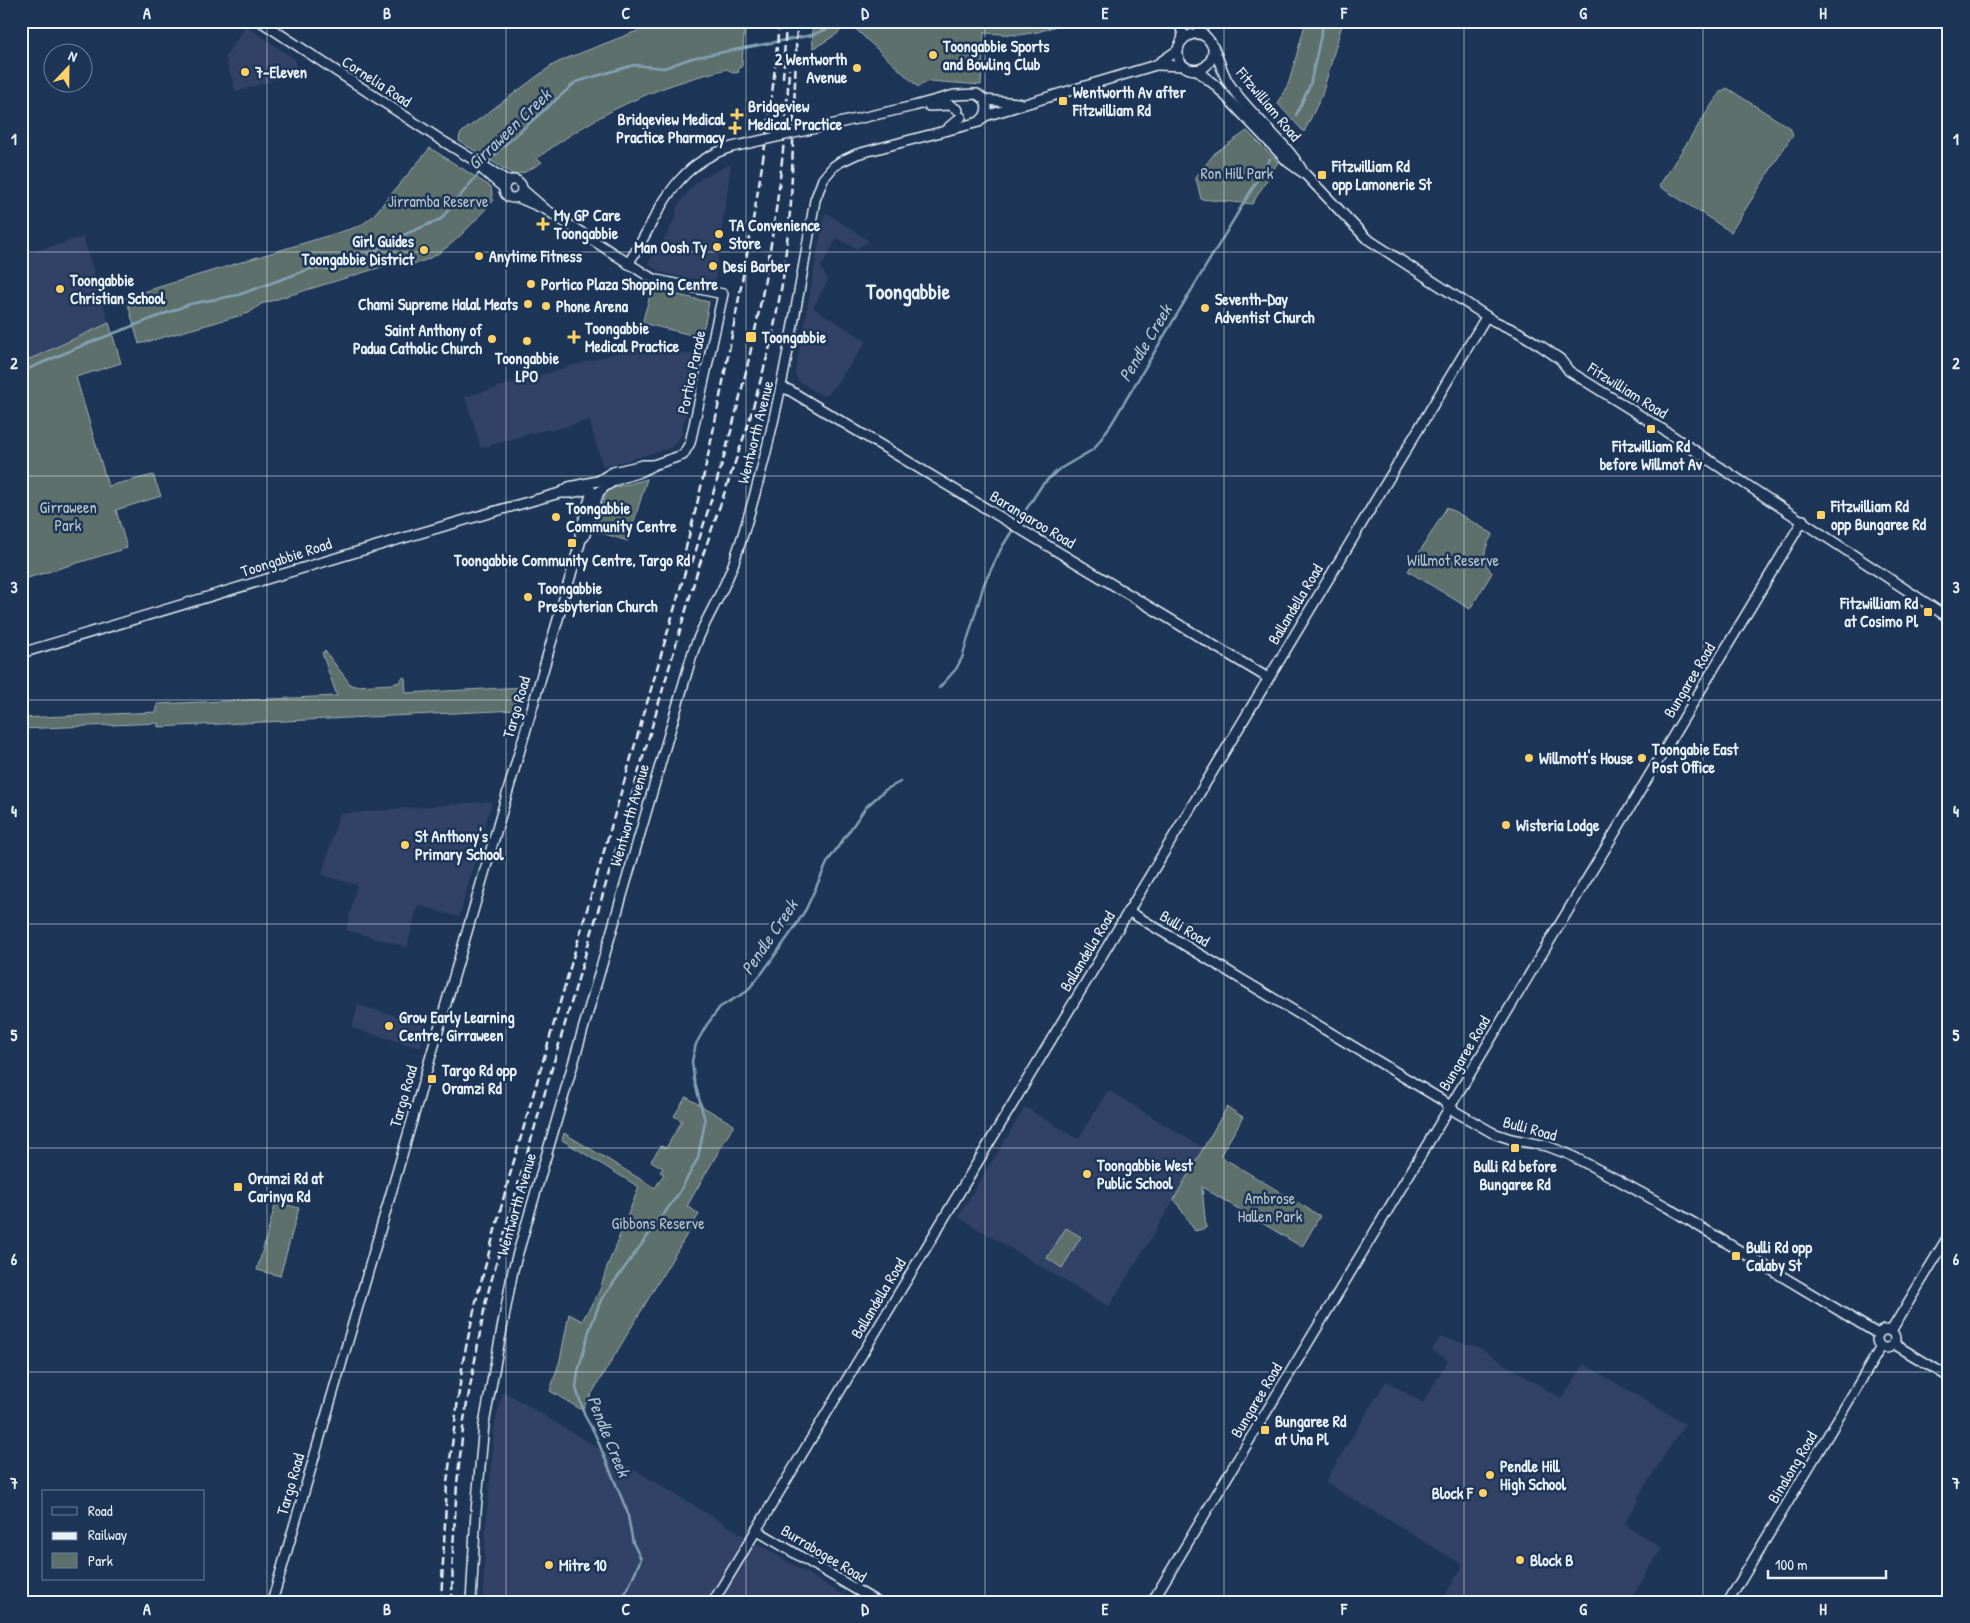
<svg xmlns="http://www.w3.org/2000/svg" width="1970" height="1623" font-family="'Patrick Hand',sans-serif">
  <style>
    .built { fill: #304266 }
    .green { fill: #5d706c; stroke: #a2b0b2 }
    .lines { fill: none; stroke-linecap: round; stroke-linejoin: round }
    .stream { stroke: #84a2b4; stroke-width: 2.5 }
    .secondary-casing { stroke: #e8f1f8; stroke-width: 12 }
    .secondary { stroke: #1d3557; stroke-width: 9 }
    .rail { stroke: #e8f1f8; stroke-width: 2.5; stroke-dasharray: 8 4; stroke-linecap: butt }
    .secondary-bridge-casing { stroke: #e8f1f8; stroke-width: 12; stroke-linecap: butt }
    .secondary-bridge { stroke: #1d3557; stroke-width: 9 }
    .grid { fill: none; stroke: #e8f1f8; stroke-width: 1; stroke-opacity: 0.55 }
    .poi-dot { fill: #ffd166; stroke: #1d3557; stroke-width: 2 }
    .labels { text-anchor: middle; dominant-baseline: central; stroke-width: 5; stroke-linejoin: round; paint-order: stroke }
    .poi-label { font-size: 16px; font-weight: bold; fill: #e8f1f8; stroke: #1d3557; text-anchor: start }
    .street-label { font-size: 16px; fill: #e8f1f8; stroke: #1d3557 }
    .park-label { font-size: 16px; fill: #b7c4c7; stroke: #1d3557 }
    .water-label { font-size: 18px; font-style: italic; fill: #aec3d0; stroke: #1d3557 }
    .district-label { font-size: 21px; font-weight: bold; fill: #e8f1f8; stroke: #1d3557 }
    .neatline { fill: none; stroke: #e8f1f8; stroke-width: 2 }
    .grid-label { font-size: 16px; text-anchor: middle; font-weight: bold; fill: #e8f1f8 }
  </style>
  <rect width="100%" height="100%" fill="#1d3557"/>
  <filter id="ink" filterUnits="userSpaceOnUse"><feTurbulence type="fractalNoise" baseFrequency=".02" numOctaves="2"/><feDisplacementMap in="SourceGraphic" scale="10" xChannelSelector="R" yChannelSelector="G"/><feConvolveMatrix kernelMatrix="1 2 1 2 8 2 1 2 1" color-interpolation-filters="sRGB"/></filter>
  <g filter="url(#ink)">
    <g class="built">
      <polygon points="246,26 296,60 294,74 236,92 225,57"/>
      <polygon points="731,164 715,281 712,283 659,272 648,263 670,229 677,212 675,209 691,188 701,178"/>
      <polygon points="825,212 869,241 857,249 837,238 821,267 828,280 813,308 867,341 828,395 822,396 798,381 795,373"/>
      <polygon points="83,237 109,323 21,363 21,255"/>
      <polygon points="643,345 698,356 681,436 671,448 603,467 589,420 550,431 549,429 523,436 481,448 465,397"/>
      <polygon points="492,801 459,917 418,905 407,947 346,930 357,885 322,875 339,814"/>
      <polygon points="358,1005 427,1025 420,1048 352,1028"/>
      <polygon points="1108,1090 1205,1149 1109,1307 958,1217 1025,1107 1078,1139"/>
      <polygon points="1440,1337 1476,1346 1562,1399 1584,1364 1685,1424 1637,1498 1639,1499 1624,1524 1662,1548 1629,1602 1441,1602 1463,1565 1325,1482 1386,1381 1423,1403 1448,1360 1432,1350"/>
      <polygon points="503,1391 855,1602 483,1602 485,1536 495,1423"/>
    </g>
    <g class="green">
      <path d="M663,21H745L742,63V66L738,69L739,72L734,73L727,69C652,87 598,113 536,159L542,162L541,163L525,172L514,175L459,141L460,134L466,129L551,66L565,59Z"/>
      <polygon points="812,21 1071,21 1038,32 1019,35 984,33 981,85 929,81 918,87 849,23 837,34 813,49"/>
      <polygon points="1306,21 1343,21 1322,95 1304,132 1278,104 1289,82"/>
      <polygon points="1727,88 1790,128 1793,134 1731,232 1659,186 1720,92"/>
      <polygon points="1247,131 1278,162 1252,204 1201,199 1197,182 1195,178 1215,153"/>
      <path d="M430,148L491,187L493,201C467,229 433,273 391,264L261,304L249,313L139,344L126,297L360,226L372,217Z"/>
      <polygon points="652,289 709,302 705,323 700,337 642,323"/>
      <polygon points="109,323 121,363 76,377 108,486 153,475 161,496 116,510 127,548 21,580 21,363"/>
      <polygon points="647,479 628,541 595,531 606,494 610,489"/>
      <path d="M1447,507L1493,534C1484,548 1481,559 1492,573L1470,609L1408,571Z"/>
      <polygon points="325,651 351,685 355,686 393,684 399,682 403,677 405,678 406,693 525,687 518,710 158,727 158,723 21,729 21,718 157,712 157,704 337,696 322,653"/>
      <polygon points="686,1097 734,1125 687,1206 699,1214 582,1410 550,1391 560,1360 569,1314 582,1321 600,1290 607,1267 639,1187 562,1140 564,1133 655,1188 664,1174 660,1172 663,1168 651,1161 661,1146 666,1148 682,1121 674,1116"/>
      <polygon points="1227,1107 1243,1117 1220,1156 1320,1216 1302,1247 1202,1187 1206,1228 1195,1231 1174,1199"/>
      <polygon points="276,1202 299,1208 280,1276 257,1270"/>
      <polygon points="1066,1228 1081,1237 1062,1268 1047,1258"/>
    </g>
    <g class="lines">
      <g class="stream">
        <polyline points="1296,115 1310,85 1324,21"/>
        <polyline points="486,166 499,150 576,82 634,65 664,68 692,58 812,35 830,28 837,21"/>
        <polyline points="21,372 86,344 190,304 238,295 310,269 328,269 358,260 401,236 441,219 480,172"/>
        <polyline points="1020,519 1042,485 1058,470 1094,449 1112,423 1270,159"/>
        <polyline points="939,688 956,669 962,658 984,584 1002,547 1012,531"/>
        <polyline points="620,1602 627,1590 641,1559 633,1543 627,1511 595,1434 585,1416 576,1388 578,1372 589,1331 601,1300 679,1193 698,1158 705,1121 694,1079 692,1061 696,1044 706,1026 720,1007 746,992 762,973 793,930 806,909 828,861 866,807 885,790 900,782"/>
      </g>
      <defs>
        <g id="secondary">
          <polyline points="260,21 441,140 508,181"/>
          <polyline points="1178,21 1183,34 1182,41"/>
          <polyline points="1193,21 1206,37"/>
          <path d="M1213,50C1212,77 1177,75 1178,52C1178,38 1194,29 1206,37C1215,44 1221,71 1228,82C1249,115 1282,137 1302,170"/>
          <polyline points="1157,65 1184,66"/>
          <polyline points="1196,70 1215,85 1288,162 1305,174 1366,238 1494,321 1518,332 1541,346 1560,359 1569,371 1662,429 1949,618"/>
          <polyline points="985,100 1019,103"/>
          <polyline points="929,106 950,105 958,110"/>
          <polyline points="985,116 1156,65 1178,50"/>
          <polyline points="949,127 961,117"/>
          <polyline points="483,170 504,188"/>
          <circle cx="513" cy="189" r="9"/>
          <polyline points="517,197 540,207"/>
          <path d="M628,264C659,216 671,165 732,147"/>
          <polyline points="782,388 789,390 1268,678"/>
          <polyline points="560,493 570,493 590,489"/>
          <path d="M584,537L599,492C614,475 635,478 653,465"/>
          <path d="M21,653C201,600 379,543 560,493L569,487L598,481L613,472L643,465H653L683,455L690,443L723,294L657,280L648,276L545,209L522,189"/>
          <polyline points="1128,911 1442,1100 1456,1112 1493,1133 1511,1139 1547,1146 1568,1154 1618,1180 1667,1207 1878,1334"/>
          <circle cx="1886" cy="1339" r="9"/>
          <polyline points="1891,1331 1949,1235"/>
          <polyline points="1894,1344 1949,1377"/>
          <polyline points="756,1530 877,1602"/>
          <polyline points="272,1602 581,540 580,533 592,491"/>
          <path d="M471,1602L476,1511L484,1424L513,1270L692,655C702,622 723,595 734,562C774,445 794,322 815,200L823,179L833,167L840,162L857,154L979,122L985,116L987,108L985,100L977,94L954,95L914,106L812,129"/>
          <polyline points="713,1602 1486,317"/>
          <polyline points="1152,1602 1803,520"/>
          <polyline points="1728,1602 1881,1347"/>
        </g>
      </defs>
      <use href="#secondary" class="secondary-casing"/>
      <use href="#secondary" class="secondary"/>
      <g class="rail">
        <polyline points="783,78 786,21"/>
        <path d="M682,562C705,480 720,397 736,314C754,216 772,120 779,21"/>
        <path d="M692,563C710,503 729,444 743,384C768,280 784,175 789,69"/>
        <polyline points="441,1602 447,1483 463,1361 477,1297 509,1178 690,555"/>
        <polyline points="452,1602 453,1548 457,1484 464,1420 486,1300 519,1181 698,569 748,425 771,343 783,279 791,203 797,21"/>
      </g>
      <defs>
        <polyline id="secondary-bridge" points="732,147 812,129"/>
      </defs>
      <use href="#secondary-bridge" class="secondary-bridge-casing"/>
      <use href="#secondary-bridge" class="secondary-bridge"/>
    </g>
  </g>
  <path class="grid" d="M267,21V1602M506,21V1602M746,21V1602M985,21V1602M1224,21V1602M1464,21V1602M1703,21V1602M21,252H1949M21,476H1949M21,700H1949M21,924H1949M21,1148H1949M21,1372H1949"/>
  <g class="poi-dot">
    <circle cx="933" cy="55" r="5"/>
    <circle cx="857" cy="68" r="5"/>
    <circle cx="245" cy="72" r="5"/>
    <rect x="1058" y="96" width="10" height="10" rx="2.5"/>
    <path d="M734.5 107.5h5v5h5v5h-5v5h-5v-5h-5v-5h5z"/>
    <path d="M732.5 120.5h5v5h5v5h-5v5h-5v-5h-5v-5h5z"/>
    <rect x="1317" y="170" width="10" height="10" rx="2.5"/>
    <path d="M540.5 216.5h5v5h5v5h-5v5h-5v-5h-5v-5h5z"/>
    <circle cx="719" cy="234" r="5"/>
    <circle cx="717" cy="247" r="5"/>
    <circle cx="424" cy="250" r="5"/>
    <circle cx="479" cy="256" r="5"/>
    <circle cx="713" cy="266" r="5"/>
    <circle cx="531" cy="284" r="5"/>
    <circle cx="60" cy="289" r="5"/>
    <circle cx="528" cy="304" r="5"/>
    <circle cx="546" cy="306" r="5"/>
    <circle cx="1205" cy="308" r="5"/>
    <path d="M571.5 329.5h5v5h5v5h-5v5h-5v-5h-5v-5h5z"/>
    <rect x="745" y="331" width="12" height="12" rx="2.5"/>
    <circle cx="492" cy="339" r="5"/>
    <circle cx="527" cy="341" r="5"/>
    <rect x="1646" y="424" width="10" height="10" rx="2.5"/>
    <rect x="1816" y="510" width="10" height="10" rx="2.5"/>
    <circle cx="556" cy="517" r="5"/>
    <rect x="567" y="538" width="10" height="10" rx="2.5"/>
    <circle cx="528" cy="597" r="5"/>
    <rect x="1923" y="607" width="10" height="10" rx="2.5"/>
    <circle cx="1529" cy="758" r="5"/>
    <circle cx="1642" cy="758" r="5"/>
    <circle cx="1506" cy="825" r="5"/>
    <circle cx="405" cy="845" r="5"/>
    <circle cx="389" cy="1026" r="5"/>
    <rect x="427" y="1074" width="10" height="10" rx="2.5"/>
    <rect x="1510" y="1143" width="10" height="10" rx="2.5"/>
    <circle cx="1087" cy="1174" r="5"/>
    <rect x="233" y="1182" width="10" height="10" rx="2.5"/>
    <rect x="1731" y="1251" width="10" height="10" rx="2.5"/>
    <rect x="1260" y="1425" width="10" height="10" rx="2.5"/>
    <circle cx="1490" cy="1475" r="5"/>
    <circle cx="1483" cy="1493" r="5"/>
    <circle cx="1520" cy="1560" r="5"/>
    <circle cx="549" cy="1565" r="5"/>
  </g>
  <g class="labels">
    <g class="poi-label">
      <text x="943" y="46">Toongabbie Sports<tspan x="943" dy="18">and Bowling Club</tspan></text>
      <text x="847" y="59" text-anchor="end">2 Wentworth<tspan x="847" dy="18">Avenue</tspan></text>
      <text x="255" y="72">7-Eleven</text>
      <text x="1073" y="92">Wentworth Av after<tspan x="1073" dy="18">Fitzwilliam Rd</tspan></text>
      <text x="748" y="106">Bridgeview<tspan x="748" dy="18">Medical Practice</tspan></text>
      <text x="725" y="119" text-anchor="end">Bridgeview Medical<tspan x="725" dy="18">Practice Pharmacy</tspan></text>
      <text x="1332" y="166">Fitzwilliam Rd<tspan x="1332" dy="18">opp Lamonerie St</tspan></text>
      <text x="554" y="215">My GP Care<tspan x="554" dy="18">Toongabbie</tspan></text>
      <text x="729" y="225">TA Convenience<tspan x="729" dy="18">Store</tspan></text>
      <text x="414" y="241" text-anchor="end">Girl Guides<tspan x="414" dy="18">Toongabbie District</tspan></text>
      <text x="707" y="247" text-anchor="end">Man Oosh Ty</text>
      <text x="489" y="256">Anytime Fitness</text>
      <text x="723" y="266">Desi Barber</text>
      <text x="70" y="280">Toongabbie<tspan x="70" dy="18">Christian School</tspan></text>
      <text x="541" y="284">Portico Plaza Shopping Centre</text>
      <text x="1215" y="299">Seventh-Day<tspan x="1215" dy="18">Adventist Church</tspan></text>
      <text x="518" y="304" text-anchor="end">Chami Supreme Halal Meats</text>
      <text x="556" y="306">Phone Arena</text>
      <text x="585" y="328">Toongabbie<tspan x="585" dy="18">Medical Practice</tspan></text>
      <text x="482" y="330" text-anchor="end">Saint Anthony of<tspan x="482" dy="18">Padua Catholic Church</tspan></text>
      <text x="762" y="337">Toongabbie</text>
      <text x="527" y="358" text-anchor="middle">Toongabbie<tspan x="527" dy="18">LPO</tspan></text>
      <text x="1651" y="446" text-anchor="middle">Fitzwilliam Rd<tspan x="1651" dy="18">before Willmot Av</tspan></text>
      <text x="1831" y="506">Fitzwilliam Rd<tspan x="1831" dy="18">opp Bungaree Rd</tspan></text>
      <text x="566" y="508">Toongabbie<tspan x="566" dy="18">Community Centre</tspan></text>
      <text x="572" y="560" text-anchor="middle">Toongabbie Community Centre, Targo Rd</text>
      <text x="538" y="588">Toongabbie<tspan x="538" dy="18">Presbyterian Church</tspan></text>
      <text x="1918" y="603" text-anchor="end">Fitzwilliam Rd<tspan x="1918" dy="18">at Cosimo Pl</tspan></text>
      <text x="1652" y="749">Toongabie East<tspan x="1652" dy="18">Post Office</tspan></text>
      <text x="1539" y="758">Willmott's House</text>
      <text x="1516" y="825">Wisteria Lodge</text>
      <text x="415" y="836">St Anthony's<tspan x="415" dy="18">Primary School</tspan></text>
      <text x="399" y="1017">Grow Early Learning<tspan x="399" dy="18">Centre, Girraween</tspan></text>
      <text x="442" y="1070">Targo Rd opp<tspan x="442" dy="18">Oramzi Rd</tspan></text>
      <text x="1097" y="1165">Toongabbie West<tspan x="1097" dy="18">Public School</tspan></text>
      <text x="1515" y="1166" text-anchor="middle">Bulli Rd before<tspan x="1515" dy="18">Bungaree Rd</tspan></text>
      <text x="248" y="1178">Oramzi Rd at<tspan x="248" dy="18">Carinya Rd</tspan></text>
      <text x="1746" y="1247">Bulli Rd opp<tspan x="1746" dy="18">Calaby St</tspan></text>
      <text x="1275" y="1421">Bungaree Rd<tspan x="1275" dy="18">at Una Pl</tspan></text>
      <text x="1500" y="1466">Pendle Hill<tspan x="1500" dy="18">High School</tspan></text>
      <text x="1473" y="1493" text-anchor="end">Block F</text>
      <text x="1530" y="1560">Block B</text>
      <text x="559" y="1565">Mitre 10</text>
    </g>
    <g class="street-label">
      <text transform="translate(377 81) rotate(33)">Cornelia Road</text>
      <text transform="translate(1269 104) rotate(50)">Fitzwilliam Road</text>
      <text transform="translate(691 372) rotate(-78)">Portico Parade</text>
      <text transform="translate(1628 390) rotate(32)">Fitzwilliam Road</text>
      <text transform="translate(755 432) rotate(-76)">Wentworth Avenue</text>
      <text transform="translate(1033 519) rotate(31)">Barangaroo Road</text>
      <text transform="translate(286 557) rotate(-18)">Toongabbie Road</text>
      <text transform="translate(1295 604) rotate(-59)">Ballandella Road</text>
      <text transform="translate(1689 680) rotate(-59)">Bungaree Road</text>
      <text transform="translate(516 707) rotate(-74)">Targo Road</text>
      <text transform="translate(629 815) rotate(-74)">Wentworth Avenue</text>
      <text transform="translate(1185 928) rotate(31)">Bulli Road</text>
      <text transform="translate(1087 951) rotate(-59)">Ballandella Road</text>
      <text transform="translate(1464 1053) rotate(-59)">Bungaree Road</text>
      <text transform="translate(403 1096) rotate(-74)">Targo Road</text>
      <text transform="translate(1530 1128) rotate(15)">Bulli Road</text>
      <text transform="translate(516 1204) rotate(-74)">Wentworth Avenue</text>
      <text transform="translate(878 1298) rotate(-59)">Ballandella Road</text>
      <text transform="translate(1256 1400) rotate(-59)">Bungaree Road</text>
      <text transform="translate(1792 1467) rotate(-59)">Binalong Road</text>
      <text transform="translate(290 1484) rotate(-74)">Targo Road</text>
      <text transform="translate(824 1553) rotate(31)">Burrabogee Road</text>
    </g>
    <g class="park-label">
      <text x="1237" y="173">Ron Hill Park</text>
      <text x="438" y="201">Jirramba Reserve</text>
      <text x="68" y="507">Girraween<tspan x="68" dy="18">Park</tspan></text>
      <text x="1453" y="560">Willmot Reserve</text>
      <text x="1270" y="1198">Ambrose<tspan x="1270" dy="18">Hallen Park</tspan></text>
      <text x="658" y="1223">Gibbons Reserve</text>
    </g>
    <g class="water-label">
      <text transform="translate(509 129) rotate(-44)">Girraween Creek</text>
      <text transform="translate(1145 343) rotate(-59)">Pendle Creek</text>
      <text transform="translate(769 937) rotate(-56)">Pendle Creek</text>
      <text transform="translate(609 1436) rotate(68)">Pendle Creek</text>
    </g>
    <g class="district-label">
      <text x="908" y="291">Toongabbie</text>
    </g>
  </g>
  <rect width="1970" height="1623" fill="none" stroke="#1d3557" stroke-width="55"/>
  <rect x="42" y="1490" width="162" height="90" fill="#1d3557" stroke="#6e8097"/>
  <rect x="52" y="1507" width="25" height="8" fill="#1d3557" stroke="#6e8097"/>
  <text x="88" y="1516" font-size="15" fill="#e8f1f8">Road</text>
  <rect x="52" y="1532" width="25" height="8" fill="#e8f1f8" stroke="#6e8097"/>
  <text x="88" y="1540" font-size="15" fill="#e8f1f8">Railway</text>
  <rect x="52" y="1553" width="25" height="15" fill="#5d706c" stroke="#6e8097"/>
  <text x="88" y="1566" font-size="15" fill="#e8f1f8">Park</text>
  <g transform="translate(68 68) rotate(22)"><circle r="24" fill="#1d3557" stroke="#6e8097"/>
  <path d="M0-4L9 19L0 12L-9 19Z" fill="#ffd166"/>
  <text y="-8" font-size="14" font-weight="bold" text-anchor="middle" fill="#e8f1f8">N</text>
  </g>
  <path d="M1768 1570v8h118v-8" fill="none" stroke="#e8f1f8" stroke-width="2.5"/>
  <text x="1775" y="1570" font-size="15" fill="#e8f1f8" stroke="#1d3557" stroke-width="4" paint-order="stroke">100 m</text>
  <rect x="28" y="28" width="1914" height="1568" class="neatline"/>
  <g class="grid-label">
    <text x="147" y="19">A</text>
    <text x="387" y="19">B</text>
    <text x="626" y="19">C</text>
    <text x="865" y="19">D</text>
    <text x="1105" y="19">E</text>
    <text x="1344" y="19">F</text>
    <text x="1583" y="19">G</text>
    <text x="1823" y="19">H</text>
    <text x="14" y="145">1</text>
    <text x="1956" y="145">1</text>
    <text x="14" y="369">2</text>
    <text x="1956" y="369">2</text>
    <text x="14" y="593">3</text>
    <text x="1956" y="593">3</text>
    <text x="14" y="817">4</text>
    <text x="1956" y="817">4</text>
    <text x="14" y="1041">5</text>
    <text x="1956" y="1041">5</text>
    <text x="14" y="1265">6</text>
    <text x="1956" y="1265">6</text>
    <text x="14" y="1489">7</text>
    <text x="1956" y="1489">7</text>
    <text x="147" y="1615">A</text>
    <text x="387" y="1615">B</text>
    <text x="626" y="1615">C</text>
    <text x="865" y="1615">D</text>
    <text x="1105" y="1615">E</text>
    <text x="1344" y="1615">F</text>
    <text x="1583" y="1615">G</text>
    <text x="1823" y="1615">H</text>
  </g>
</svg>
